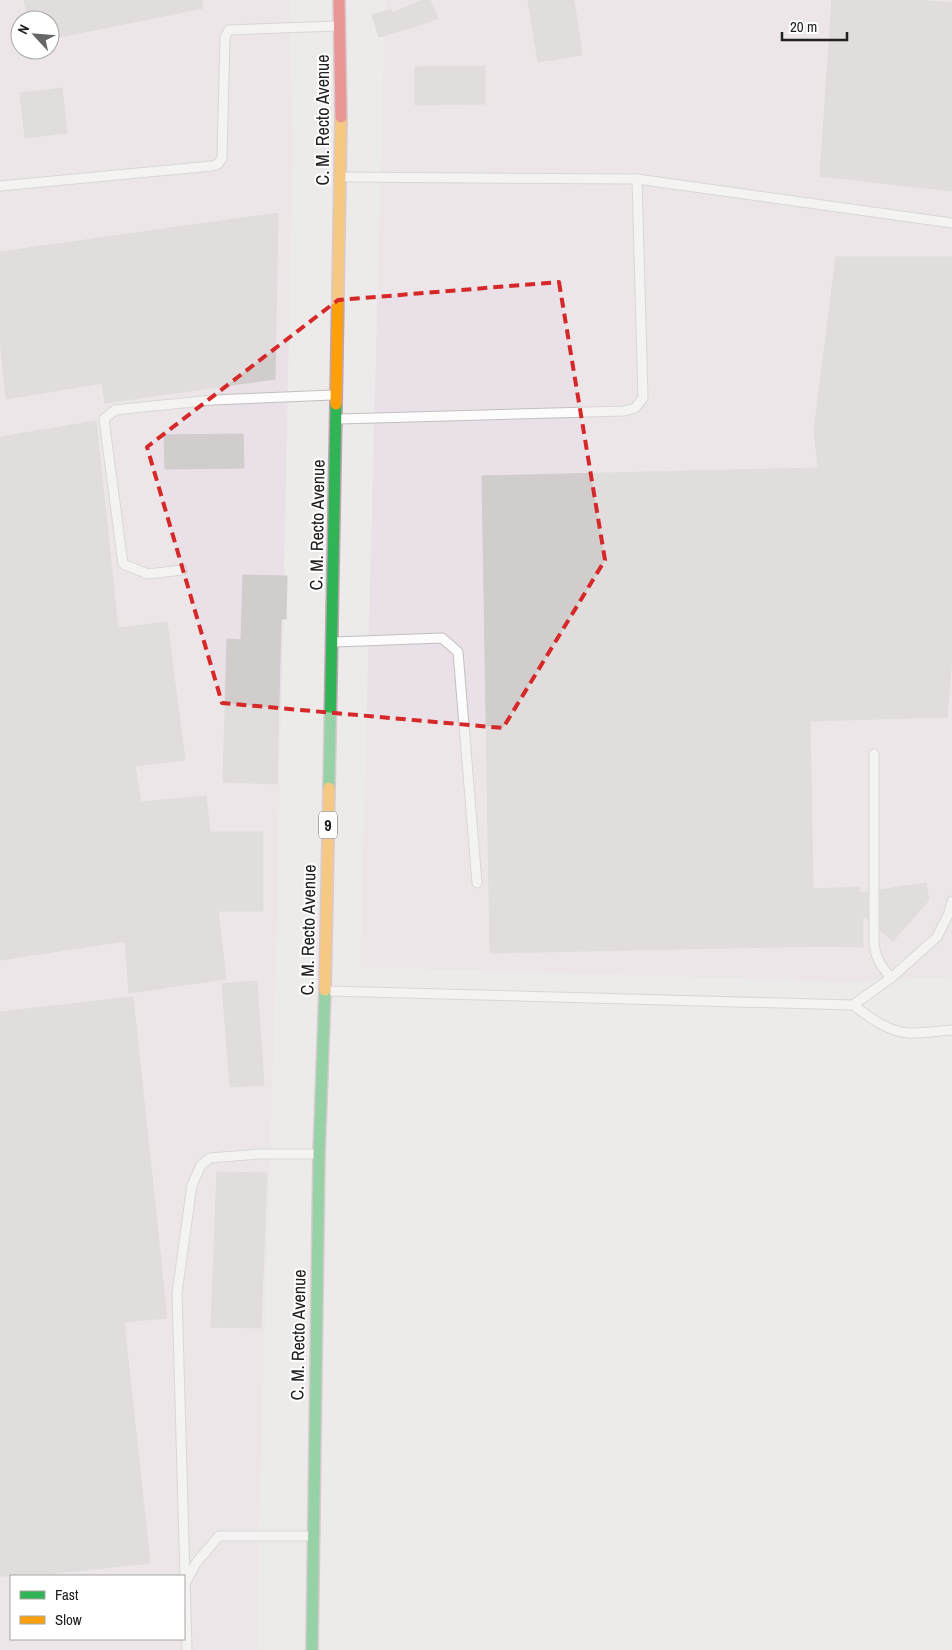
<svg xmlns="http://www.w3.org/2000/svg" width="952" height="1650" font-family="'Archivo Narrow',sans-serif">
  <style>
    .industrial { fill: #eae1e8; fill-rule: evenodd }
    .building { fill: #d0cdcc; stroke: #d0cccb }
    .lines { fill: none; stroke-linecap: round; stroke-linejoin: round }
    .lane-casing { stroke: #c1c0bf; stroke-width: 11 }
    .fast-casing { stroke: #bfa2b3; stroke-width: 14 }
    .slow-casing { stroke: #bfa2b3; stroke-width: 14 }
    .jam-casing { stroke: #bfa2b3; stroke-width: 14 }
    .lane { stroke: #fcfcfc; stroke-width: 9 }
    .fast { stroke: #30b455; stroke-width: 11 }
    .slow { stroke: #ff9f0a; stroke-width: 11 }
    .jam { stroke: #e5322d; stroke-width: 11 }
    .marked { fill: none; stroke: #d62828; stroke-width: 4; stroke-dasharray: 10 6; stroke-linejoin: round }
    .labels { text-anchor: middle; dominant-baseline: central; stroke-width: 4; stroke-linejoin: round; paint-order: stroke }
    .shield { fill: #fff; stroke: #636363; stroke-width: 1 }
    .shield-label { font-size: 16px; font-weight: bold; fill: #202020 }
    .street-label { font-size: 18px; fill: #202020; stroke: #fff }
  </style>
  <rect width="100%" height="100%" fill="#edebe9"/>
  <g class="industrial">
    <path d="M0,0H289L293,145L276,965L259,1522L258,1650H0ZM20,20H50V50H20ZM11,1576H184V1639H11Z"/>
    <polygon points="385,0 952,0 952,977 844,982 360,967"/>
  </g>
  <g class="building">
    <polygon points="24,0 202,0 203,8 50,39 50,20 28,20"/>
    <polygon points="423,0 430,0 438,18 420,25 379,37 372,15 391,9 392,13"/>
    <polygon points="528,0 574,0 582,55 538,62"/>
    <polygon points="832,0 920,0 952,3 952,191 820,176"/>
    <polygon points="485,66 485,104 415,105 415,67"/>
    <polygon points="62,88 67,133 25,138 20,93"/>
    <polygon points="278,213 275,379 105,403 102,383 6,399 0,340 0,252"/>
    <polygon points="836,257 952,257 952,658 947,717 810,721 813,889 860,887 860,893 868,892 868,920 863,915 863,947 824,946 490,953 482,476 818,468 814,430"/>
    <polygon points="96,421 118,628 167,622 185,760 135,766 141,802 206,796 210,832 263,832 263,911 218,911 226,979 129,993 125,941 0,960 0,437"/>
    <polygon points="243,434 244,468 165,469 164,435"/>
    <polygon points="243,575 287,576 286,619 281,619 277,784 223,782 227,639 241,640"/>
    <polygon points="926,883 929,900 893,941 880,930 880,890"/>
    <polygon points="257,981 264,1085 230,1087 222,984"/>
    <polygon points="133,997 167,1318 124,1322 150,1563 30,1576 0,1576 0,1012"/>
    <polygon points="217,1172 267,1173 261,1328 211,1327"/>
  </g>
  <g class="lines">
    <defs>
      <g id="lane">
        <polyline points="637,179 952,223"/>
        <polyline points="0,186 212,166 218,164 222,158 225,37 229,30 337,26"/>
        <polyline points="339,419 624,411 635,408 643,398 637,179 342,177"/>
        <polyline points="182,570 148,574 123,564 104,419 115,410 133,408 213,400 333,395"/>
        <polyline points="335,642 442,638 458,652 477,883"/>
        <path d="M874,754V942C875,958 881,966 891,978"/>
        <polyline points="328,991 853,1005 891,978 937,937 949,913 952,901"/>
        <path d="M853,1005C869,1017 888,1032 909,1033C923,1033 938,1031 952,1030"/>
        <polyline points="186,1582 196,1563 219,1536 312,1536"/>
        <polyline points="187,1650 177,1293 192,1185 201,1165 210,1158 258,1154 316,1154"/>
      </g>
      <g id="fast">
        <polyline points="329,788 336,404"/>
        <polyline points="312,1650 319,1154 325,990"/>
      </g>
      <g id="slow">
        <polyline points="336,404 341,117"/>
        <polyline points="325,990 329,788"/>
      </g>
      <polyline id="jam" points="339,0 341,117"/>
    </defs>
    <use href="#lane" class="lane-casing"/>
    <use href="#fast" class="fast-casing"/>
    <use href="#slow" class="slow-casing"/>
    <use href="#jam" class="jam-casing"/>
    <use href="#lane" class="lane"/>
    <use href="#fast" class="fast"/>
    <use href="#slow" class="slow"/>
    <use href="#jam" class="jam"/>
  </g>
  <path d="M0 0H952V1650H0ZM559,282L605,560L503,728L222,703L147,447L338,300Z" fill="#edebe9" fill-opacity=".55" fill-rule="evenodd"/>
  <path class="marked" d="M559,282L605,560L503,728L222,703L147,447L338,300Z"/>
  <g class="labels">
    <rect class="shield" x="319" y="811.5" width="18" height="27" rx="4"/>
    <g class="shield-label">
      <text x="328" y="825">9</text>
    </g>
    <g class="street-label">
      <text transform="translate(322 120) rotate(-90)">C. M. Recto Avenue</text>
      <text transform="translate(317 525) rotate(-89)">C. M. Recto Avenue</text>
      <text transform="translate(308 930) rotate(-89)">C. M. Recto Avenue</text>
      <text transform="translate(298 1335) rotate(-89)">C. M. Recto Avenue</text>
    </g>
  </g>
  <rect x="10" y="1575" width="175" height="65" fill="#ffffff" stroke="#a6a6a6"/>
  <rect x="20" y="1591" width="25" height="8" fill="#30b455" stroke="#a6a6a6"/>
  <text x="55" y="1600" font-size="15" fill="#202020">Fast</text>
  <rect x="20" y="1616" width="25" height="8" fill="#ff9f0a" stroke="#a6a6a6"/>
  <text x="55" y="1625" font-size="15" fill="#202020">Slow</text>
  <g transform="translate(35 35) rotate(296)"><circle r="24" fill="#ffffff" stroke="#a6a6a6"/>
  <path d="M0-4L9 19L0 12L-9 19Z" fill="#686766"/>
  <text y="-8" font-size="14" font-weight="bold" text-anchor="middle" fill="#202020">N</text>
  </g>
  <path d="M782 32v8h65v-8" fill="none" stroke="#202020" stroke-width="2.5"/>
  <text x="790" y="32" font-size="15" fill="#202020" stroke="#ffffff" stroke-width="4" paint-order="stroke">20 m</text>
</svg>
